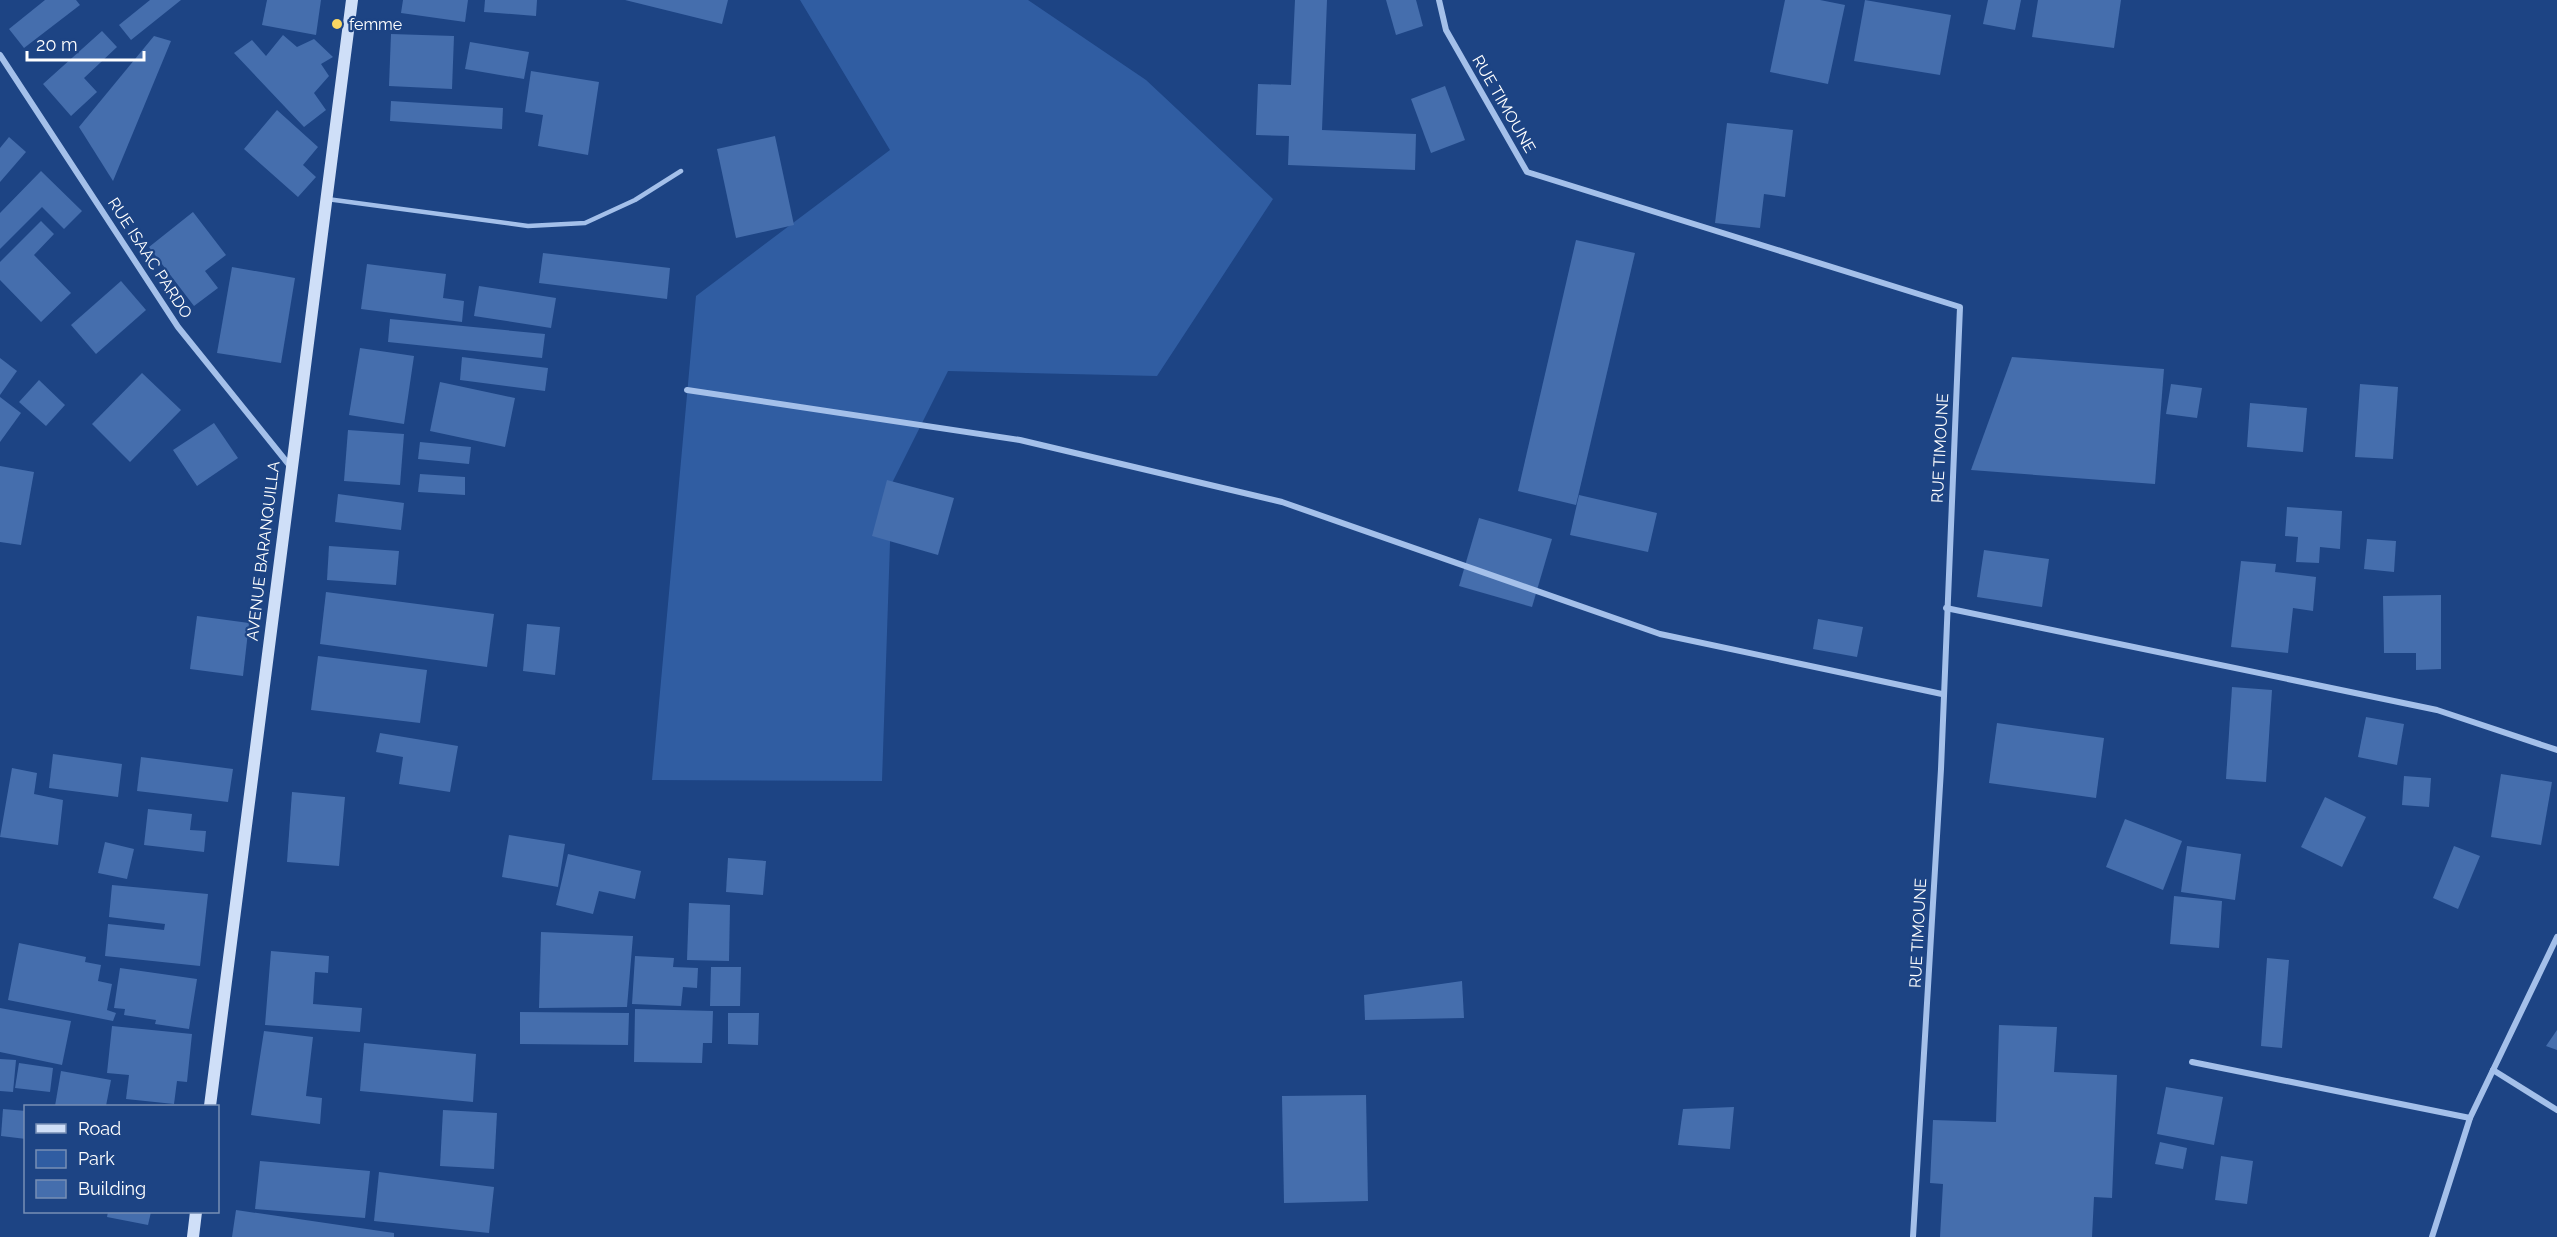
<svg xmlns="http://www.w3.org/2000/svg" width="2557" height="1237" font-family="Raleway,sans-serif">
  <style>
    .green { fill: #305da2 }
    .building { fill: #456ead }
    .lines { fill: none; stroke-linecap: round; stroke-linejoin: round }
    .service { stroke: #a4c0ea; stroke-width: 4.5 }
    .minor { stroke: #a4c0ea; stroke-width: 6 }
    .secondary { stroke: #cfdff8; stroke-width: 12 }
    .poi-dot { fill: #fad662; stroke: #1d4484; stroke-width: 2 }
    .labels { text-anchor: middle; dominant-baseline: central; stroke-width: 4.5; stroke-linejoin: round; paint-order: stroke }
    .poi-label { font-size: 16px; fill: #fff; stroke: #1d4484; text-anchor: start }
    .street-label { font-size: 16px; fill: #fff; stroke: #1d4484 }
  </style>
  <rect width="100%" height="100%" fill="#1d4484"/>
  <polygon class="green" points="800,0 1028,0 1146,80 1273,199 1157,376 948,371 892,483 882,781 652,780 696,296 890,150"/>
  <g class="building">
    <polygon points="45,0 76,0 80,5 24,48 9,29"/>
    <polygon points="150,0 181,0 131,40 119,25"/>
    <polygon points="267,0 321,0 316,35 262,25"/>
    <polygon points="403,0 468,0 465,22 401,13"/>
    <polygon points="485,0 537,0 536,16 484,12"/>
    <polygon points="625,0 728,0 722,24"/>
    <polygon points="1295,0 1327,0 1322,130 1416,134 1415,170 1288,165 1289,136 1256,135 1258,84 1291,85"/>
    <polygon points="1386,0 1416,0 1423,26 1396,35"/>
    <polygon points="1785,0 1820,0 1845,5 1828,84 1770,72"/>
    <polygon points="1865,0 1951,15 1940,75 1854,61"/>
    <polygon points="1988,0 2021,0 2015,30 1983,24"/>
    <polygon points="2038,0 2121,0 2114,48 2032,37"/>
    <polygon points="102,31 117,47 84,78 97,92 71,116 43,84"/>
    <polygon points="391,34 454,36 452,89 389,86"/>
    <polygon points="283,35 297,47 314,39 333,57 321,64 329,76 314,93 326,110 304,127 234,53 252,40 266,56"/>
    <polygon points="154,36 171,41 113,181 79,127"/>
    <polygon points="470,42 529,52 524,79 465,69"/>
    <polygon points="531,71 599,82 588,155 538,146 543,115 525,112"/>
    <polygon points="1445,86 1465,140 1431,153 1411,99"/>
    <polygon points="391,101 503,108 502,129 390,121"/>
    <polygon points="277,110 318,147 303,165 316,177 298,197 244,149"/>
    <polygon points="1727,123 1793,130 1785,197 1764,194 1760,228 1715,223"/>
    <polygon points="775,136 794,225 736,238 717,149"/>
    <polygon points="9,137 26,152 0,182 0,148"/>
    <polygon points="41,171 82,211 64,229 42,207 0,249 0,213"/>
    <polygon points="193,212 226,255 205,271 218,288 194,306 149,247"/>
    <polygon points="41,221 54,234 34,255 71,293 41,322 0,280 0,262"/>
    <polygon points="1576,240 1635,253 1576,505 1518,491"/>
    <polygon points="543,253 670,268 667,299 539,283"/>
    <polygon points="367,264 446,274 443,298 464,301 462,322 361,309"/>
    <polygon points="232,267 295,278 281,363 217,353"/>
    <polygon points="121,281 146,310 96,354 71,325"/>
    <polygon points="479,286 556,298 551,328 474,316"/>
    <polygon points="390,319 545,334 542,358 388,342"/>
    <polygon points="360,348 414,356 404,424 349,415"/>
    <polygon points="462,357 548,368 545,391 460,380"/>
    <polygon points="2012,357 2164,369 2155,484 1971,470"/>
    <polygon points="0,358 17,371 0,395"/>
    <polygon points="142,373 181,410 130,462 92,424"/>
    <polygon points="39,380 65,405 46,426 19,402"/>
    <polygon points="440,382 515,398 505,447 430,431"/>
    <polygon points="2171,384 2202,388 2197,418 2166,414"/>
    <polygon points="2360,384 2398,387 2393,459 2355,457"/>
    <polygon points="0,397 21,413 0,442"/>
    <polygon points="2250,403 2307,408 2303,452 2247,447"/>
    <polygon points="214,423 238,458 197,486 173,450"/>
    <polygon points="348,430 404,434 400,485 344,481"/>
    <polygon points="420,442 471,447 469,464 418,459"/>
    <polygon points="0,466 34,472 21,545 0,542"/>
    <polygon points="420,474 465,477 465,495 418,492"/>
    <polygon points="887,480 954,498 938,555 872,536"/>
    <polygon points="338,494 404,503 401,530 335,522"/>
    <polygon points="1579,495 1657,513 1648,552 1570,535"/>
    <polygon points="2287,507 2342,511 2340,549 2320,547 2319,563 2296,562 2298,537 2285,536"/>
    <polygon points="1479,518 1552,539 1532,607 1459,586"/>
    <polygon points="2367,539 2396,541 2394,572 2364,569"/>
    <polygon points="329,546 399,551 396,585 327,580"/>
    <polygon points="1984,550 2049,559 2042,607 1977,597"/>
    <polygon points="2241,561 2276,564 2275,572 2316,577 2313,611 2293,608 2288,653 2231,647"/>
    <polygon points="326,592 494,614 487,667 320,644"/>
    <polygon points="2441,595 2441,669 2416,670 2416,653 2384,653 2383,596"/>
    <polygon points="197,616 249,623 243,676 190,669"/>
    <polygon points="1818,619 1863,627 1857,657 1813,649"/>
    <polygon points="527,624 560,627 555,675 523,671"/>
    <polygon points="318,656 427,670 420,723 311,710"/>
    <polygon points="2232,687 2272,690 2266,782 2226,779"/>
    <polygon points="2366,717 2404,724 2397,765 2358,757"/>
    <polygon points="1997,723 2104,738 2096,798 1989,783"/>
    <polygon points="380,733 458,746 450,792 399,784 403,757 376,752"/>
    <polygon points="53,754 122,764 118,797 49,788"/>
    <polygon points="141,757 233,769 228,802 137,791"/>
    <polygon points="12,768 37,773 34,794 63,800 58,845 0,837"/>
    <polygon points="2501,774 2552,782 2541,845 2491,837"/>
    <polygon points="2404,776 2431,778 2429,807 2402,805"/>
    <polygon points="292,792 345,797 339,866 287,862"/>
    <polygon points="2325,797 2366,817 2342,867 2301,847"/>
    <polygon points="148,809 192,814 190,830 206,831 204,852 144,845"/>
    <polygon points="2125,819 2182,841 2163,890 2106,867"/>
    <polygon points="509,835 565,844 558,887 502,877"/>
    <polygon points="105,842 134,849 127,879 98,873"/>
    <polygon points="2187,846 2241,854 2235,900 2181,892"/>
    <polygon points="2454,846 2480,856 2458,909 2433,898"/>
    <polygon points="568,854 641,871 635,899 599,891 593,914 556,905"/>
    <polygon points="728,858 766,861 763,895 726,892"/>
    <polygon points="112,885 208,894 200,966 105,956 108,924 164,930 165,924 109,917"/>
    <polygon points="2174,896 2222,901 2219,948 2170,944"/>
    <polygon points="689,903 730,905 729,961 687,960"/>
    <polygon points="541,932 633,936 627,1007 539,1008"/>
    <polygon points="19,943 86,957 85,962 101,965 98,981 112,984 107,1010 116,1013 113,1021 8,1000"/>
    <polygon points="271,951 329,956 328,973 315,972 313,1004 362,1008 360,1032 265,1025"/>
    <polygon points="635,956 674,958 673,967 698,968 697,988 683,987 681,1006 632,1004"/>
    <polygon points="2267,958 2289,960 2282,1048 2261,1046"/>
    <polygon points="711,967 741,967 740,1006 710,1006"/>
    <polygon points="120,968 197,979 189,1029 155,1024 156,1020 124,1015 125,1009 114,1008"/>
    <polygon points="1462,981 1464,1018 1365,1020 1364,995"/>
    <polygon points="0,1008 71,1021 62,1065 0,1052"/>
    <polygon points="635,1009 713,1011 712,1043 703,1043 702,1063 634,1062"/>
    <polygon points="520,1012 629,1013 628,1045 520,1044"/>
    <polygon points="728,1013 759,1013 758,1045 728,1044"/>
    <polygon points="1999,1025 2057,1027 2054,1072 2117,1075 2112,1198 2094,1197 2092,1237 1940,1237 1943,1184 1930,1183 1933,1120 1996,1122"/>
    <polygon points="112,1026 192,1034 187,1082 177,1081 174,1104 126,1099 129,1075 107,1073"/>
    <polygon points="2557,1030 2557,1050 2546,1046"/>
    <polygon points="264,1031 313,1037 306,1096 322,1098 320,1124 251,1115"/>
    <polygon points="364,1043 476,1054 473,1102 360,1091"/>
    <polygon points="0,1059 16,1060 13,1092 0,1091"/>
    <polygon points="19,1063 53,1068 50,1092 15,1088"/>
    <polygon points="61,1071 111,1080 106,1106 55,1106"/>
    <polygon points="2166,1087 2223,1097 2214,1145 2157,1134"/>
    <polygon points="1366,1095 1368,1201 1284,1203 1282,1096"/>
    <polygon points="1734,1107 1730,1149 1678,1145 1683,1109"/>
    <polygon points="3,1109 26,1111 26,1139 1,1136"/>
    <polygon points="443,1110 497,1113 494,1169 440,1166"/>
    <polygon points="2160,1142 2187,1148 2183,1169 2155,1164"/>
    <polygon points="2221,1156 2253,1161 2247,1204 2215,1200"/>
    <polygon points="260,1161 370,1171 365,1218 255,1209"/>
    <polygon points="379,1172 494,1187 489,1233 374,1221"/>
    <polygon points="236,1210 394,1233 394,1237 232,1237"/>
    <polygon points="108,1212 151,1212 148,1225 107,1217"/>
  </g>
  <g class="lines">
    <polyline class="service" points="327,199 528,226 585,223 635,200 681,171"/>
    <g class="minor">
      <polyline points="1439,0 1446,30 1527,172 1960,307 1941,769 1913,1237"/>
      <polyline points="0,55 178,327 290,466"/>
      <polyline points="687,390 1020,440 1282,502 1660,634 1942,694"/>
      <polyline points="1946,608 2437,710 2557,750"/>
      <polyline points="2192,1062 2470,1118"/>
      <polyline points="2493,1070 2557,1110"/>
      <polyline points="2432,1237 2470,1118 2557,937"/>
    </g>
    <g class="secondary">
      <polyline points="210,1106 352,0"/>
      <polyline points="193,1237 196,1212"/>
    </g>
  </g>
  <circle class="poi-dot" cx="337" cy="24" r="6"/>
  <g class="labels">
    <g class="poi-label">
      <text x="349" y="24">femme</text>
    </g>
    <g class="street-label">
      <text transform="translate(1504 104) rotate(60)">RUE TIMOUNE</text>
      <text transform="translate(150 258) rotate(57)">RUE ISAAC PARDO</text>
      <text transform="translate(1940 448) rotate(-87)">RUE TIMOUNE</text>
      <text transform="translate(263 551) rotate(-83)">AVENUE BARANQUILLA</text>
      <text transform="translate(1918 933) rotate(-87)">RUE TIMOUNE</text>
    </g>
  </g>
  <rect x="24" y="1105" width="195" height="108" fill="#1d4484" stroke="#778fb5" stroke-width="1.5"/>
  <rect x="36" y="1124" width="30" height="9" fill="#cfdff8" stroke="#778fb5" stroke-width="1.5"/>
  <text x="78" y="1135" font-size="18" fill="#ffffff">Road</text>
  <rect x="36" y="1150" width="30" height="18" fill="#305da2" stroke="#778fb5" stroke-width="1.5"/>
  <text x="78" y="1165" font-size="18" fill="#ffffff">Park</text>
  <rect x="36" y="1180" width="30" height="18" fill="#456ead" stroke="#778fb5" stroke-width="1.5"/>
  <text x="78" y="1195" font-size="18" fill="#ffffff">Building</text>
  <path d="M27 51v9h117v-9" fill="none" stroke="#ffffff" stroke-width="3"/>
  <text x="36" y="51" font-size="18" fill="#ffffff" stroke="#1d4484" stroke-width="4.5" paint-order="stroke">20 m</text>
</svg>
